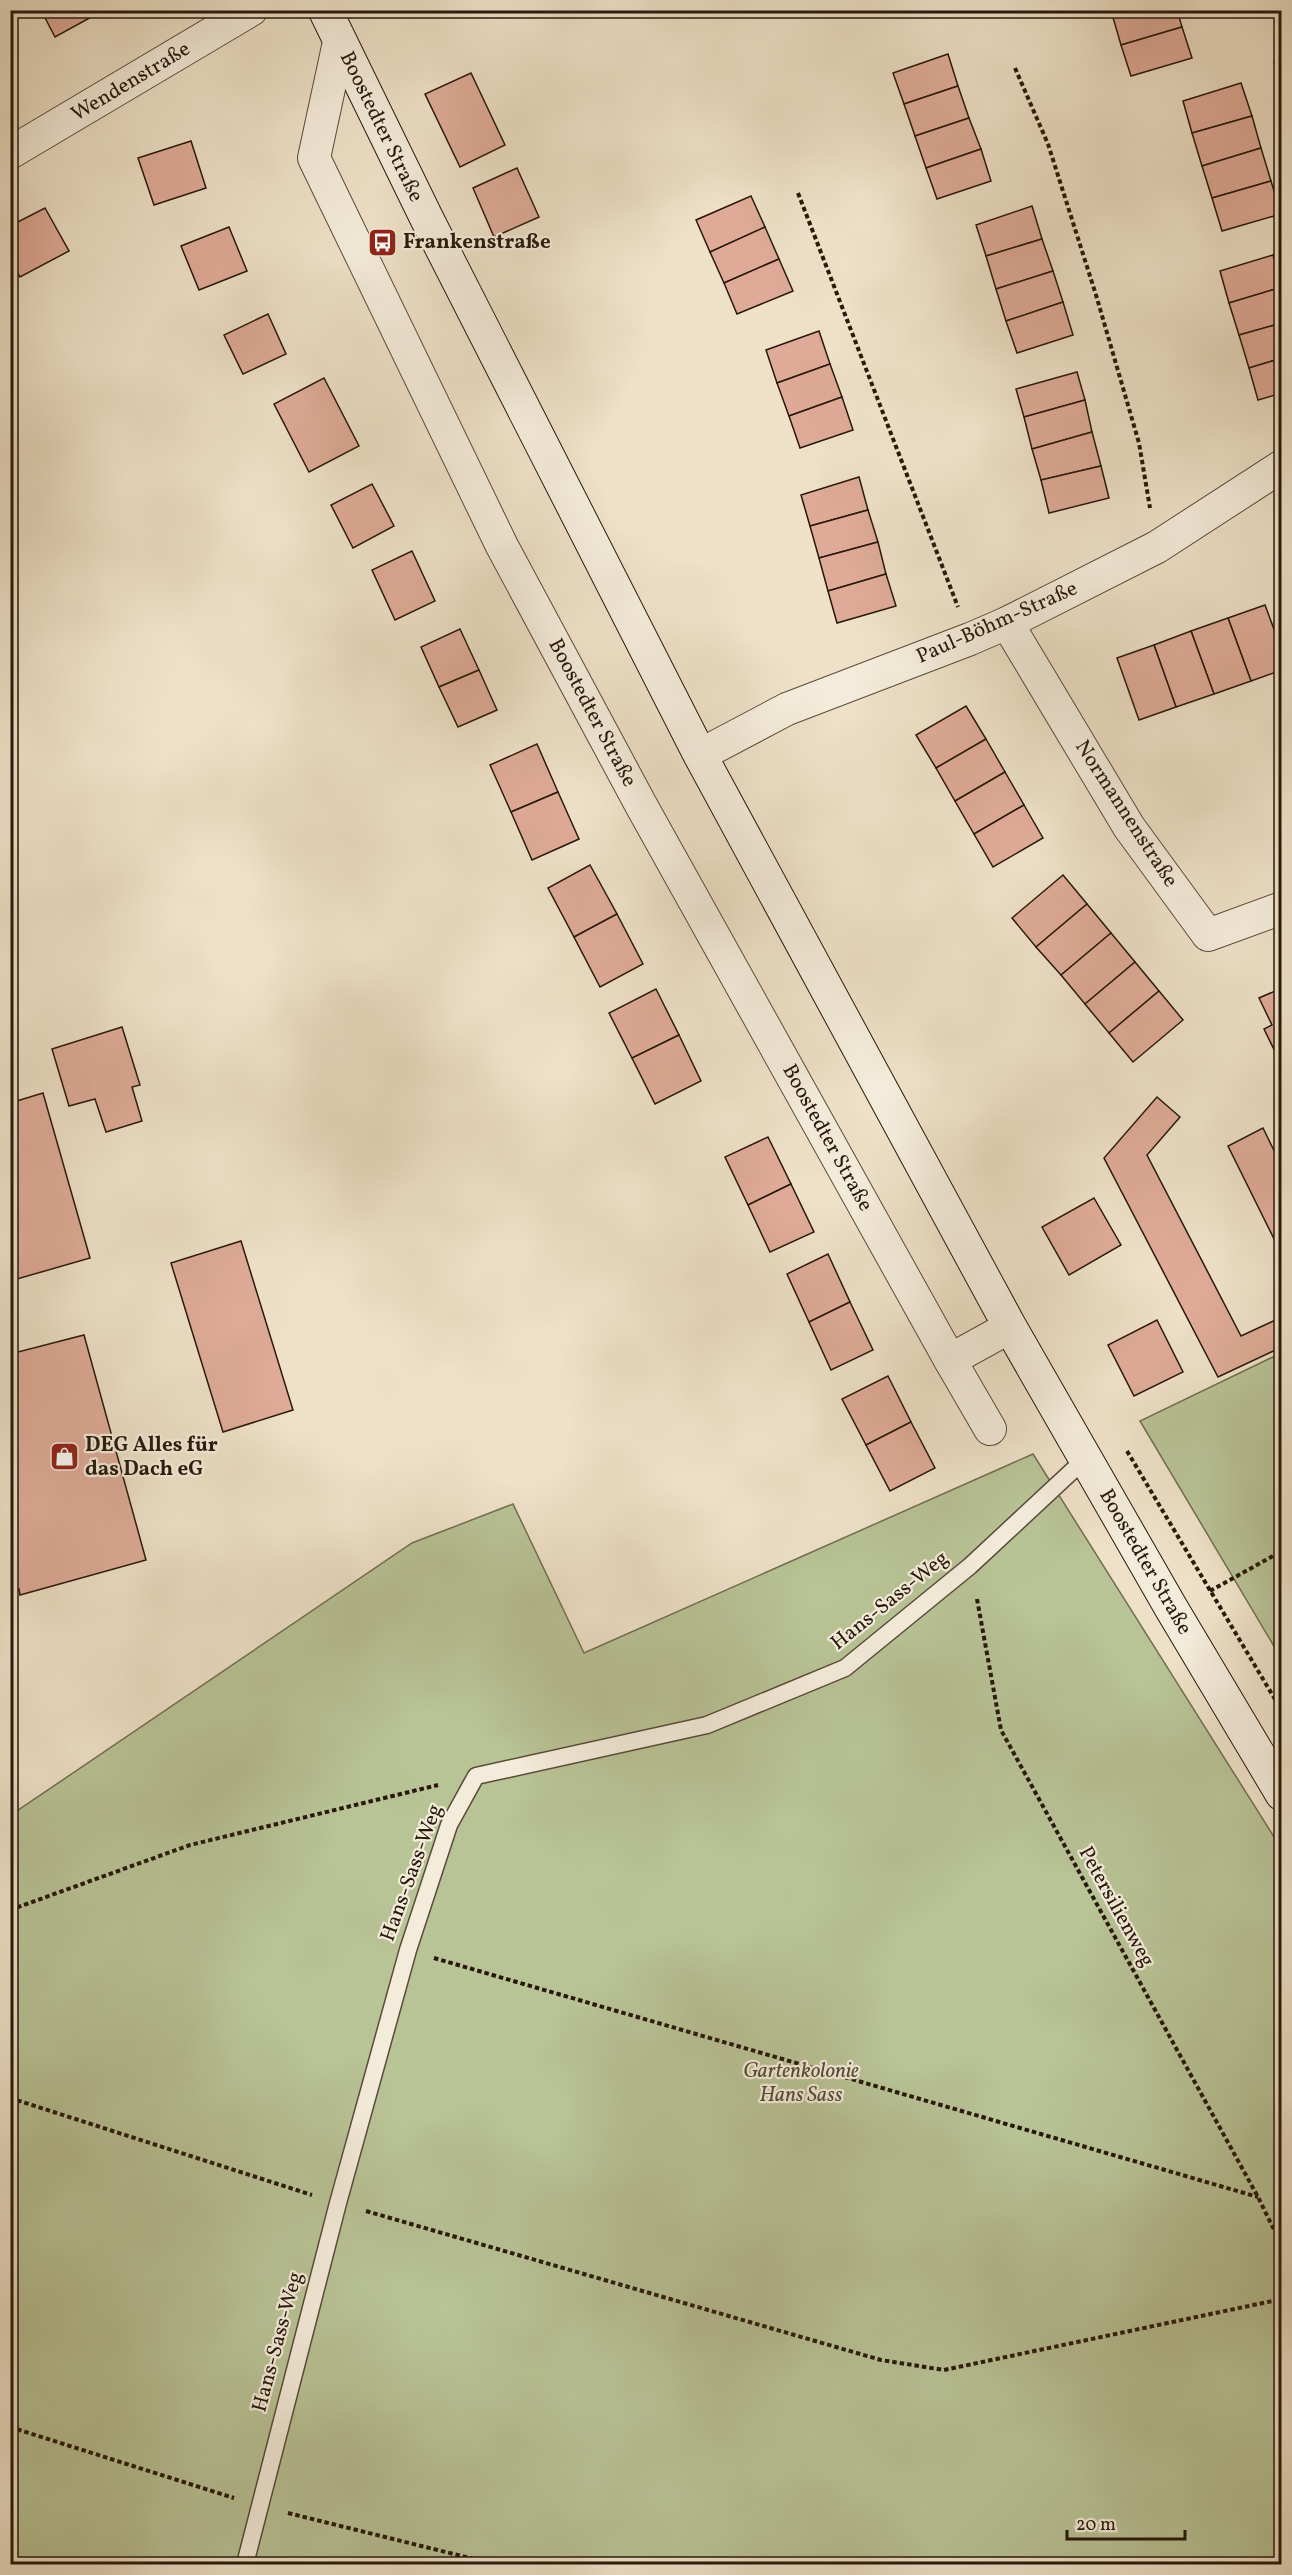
<svg xmlns="http://www.w3.org/2000/svg" width="1292" height="2575" font-family="Vollkorn,serif">
  <style>
    .green { fill: #b8c396; stroke: #706e50; stroke-width: 1.5 }
    .building { fill: #dfab98; stroke: #27180b; stroke-width: 1.5 }
    .lines { fill: none; stroke-linecap: round; stroke-linejoin: round }
    .lane-casing { stroke: #594a3a; stroke-width: 19 }
    .street-casing { stroke: #594a3a; stroke-width: 34 }
    .secondary-casing { stroke: #27180b; stroke-width: 35 }
    .path { stroke: #27180b; stroke-width: 4; stroke-dasharray: 4.5 3; stroke-linecap: butt }
    .lane { stroke: #f4ecdb; stroke-width: 16 }
    .street { stroke: #f4ecdb; stroke-width: 32 }
    .secondary { stroke: #f4ecdb; stroke-width: 33 }
    .labels { text-anchor: middle; dominant-baseline: central; stroke-width: 4.5; stroke-linejoin: round; paint-order: stroke }
    .street-label { font-size: 21px; fill: #27180b; stroke: #f4ecdb }
    .poi-label { font-size: 21px; font-weight: bold; fill: #27180b; stroke: #f4ecdb; text-anchor: start }
    .park-label { font-size: 21px; font-style: italic; fill: #524b35; stroke: #f4ecdb }
  </style>
  <rect width="100%" height="100%" fill="#eee1c8"/>
  <filter id="stains"><feTurbulence type="fractalNoise" baseFrequency=".00333" numOctaves="4"/><feColorMatrix values="0 0 0 0 .2 0 0 0 0 .09 0 0 0 0 .02 0 0 0 .5 -.17"/></filter>
  <radialGradient id="worn" r=".72"><stop offset=".6" stop-color="#630" stop-opacity="0"/><stop offset="1" stop-color="#630" stop-opacity=".3"/></radialGradient>
  <g class="green">
    <polygon points="1281,1353 1281,1658 1140,1421"/>
    <polygon points="1033,1454 1281,1848 1281,2564 11,2564 11,1815 412,1543 513,1504 584,1653"/>
  </g>
  <g class="building">
    <polygon points="41,10 104,10 55,37"/>
    <polygon points="1124,10 1177,10 1182,27 1121,45 1112,14"/>
    <polygon points="1182,27 1192,58 1131,76 1121,45"/>
    <polygon points="948,54 958,86 904,104 893,73"/>
    <polygon points="471,73 505,145 460,167 425,94"/>
    <polygon points="1241,83 1252,116 1192,133 1183,101"/>
    <polygon points="958,86 969,118 915,136 904,104"/>
    <polygon points="1252,116 1261,148 1202,166 1192,133"/>
    <polygon points="969,118 981,149 926,168 915,136"/>
    <polygon points="191,141 206,188 154,205 138,158"/>
    <polygon points="1261,148 1271,181 1212,198 1202,166"/>
    <polygon points="981,149 991,181 937,199 926,168"/>
    <polygon points="517,168 539,217 494,237 473,188"/>
    <polygon points="1271,181 1281,214 1222,231 1212,198"/>
    <polygon points="751,196 765,227 710,252 696,220"/>
    <polygon points="1032,206 1042,239 986,256 976,225"/>
    <polygon points="45,208 69,251 20,277 10,259 10,226"/>
    <polygon points="229,227 247,271 199,290 181,246"/>
    <polygon points="765,227 779,259 724,283 710,252"/>
    <polygon points="1042,239 1053,271 996,289 986,256"/>
    <polygon points="1273,255 1282,287 1229,303 1220,271"/>
    <polygon points="779,259 793,291 737,314 724,283"/>
    <polygon points="1053,271 1063,302 1006,321 996,289"/>
    <polygon points="1282,287 1282,323 1239,335 1229,303"/>
    <polygon points="1063,302 1073,335 1017,353 1006,321"/>
    <polygon points="268,314 286,354 243,374 224,335"/>
    <polygon points="1282,323 1282,358 1249,368 1239,335"/>
    <polygon points="819,331 830,364 777,383 766,350"/>
    <polygon points="1282,358 1282,393 1258,400 1249,368"/>
    <polygon points="830,364 842,397 789,416 777,383"/>
    <polygon points="1077,372 1085,400 1024,417 1016,389"/>
    <polygon points="324,378 359,446 309,472 274,404"/>
    <polygon points="842,397 853,430 800,448 789,416"/>
    <polygon points="1085,400 1092,432 1032,449 1024,417"/>
    <polygon points="1092,432 1101,466 1041,480 1032,449"/>
    <polygon points="1101,466 1109,498 1049,513 1041,480"/>
    <polygon points="859,477 868,510 810,526 801,495"/>
    <polygon points="372,484 394,526 353,548 331,505"/>
    <polygon points="868,510 878,542 819,558 810,526"/>
    <polygon points="878,542 886,574 828,591 819,558"/>
    <polygon points="412,551 435,601 395,620 372,570"/>
    <polygon points="886,574 896,606 837,623 828,591"/>
    <polygon points="1265,605 1282,651 1282,670 1251,681 1228,618"/>
    <polygon points="1228,618 1251,681 1214,694 1191,631"/>
    <polygon points="460,629 479,670 439,687 421,647"/>
    <polygon points="1191,631 1214,694 1176,707 1154,645"/>
    <polygon points="1154,645 1176,707 1139,720 1117,658"/>
    <polygon points="479,670 497,710 458,727 439,687"/>
    <polygon points="966,706 986,739 936,768 916,735"/>
    <polygon points="986,739 1005,772 955,801 936,768"/>
    <polygon points="537,744 558,792 511,812 490,765"/>
    <polygon points="1005,772 1024,805 974,834 955,801"/>
    <polygon points="558,792 579,839 532,860 511,812"/>
    <polygon points="1024,805 1043,838 993,867 974,834"/>
    <polygon points="590,865 617,914 574,937 548,888"/>
    <polygon points="1063,875 1087,904 1036,947 1012,918"/>
    <polygon points="1087,904 1111,933 1061,975 1036,947"/>
    <polygon points="617,914 643,964 600,987 574,937"/>
    <polygon points="1111,933 1135,962 1085,1004 1061,975"/>
    <polygon points="1135,962 1159,991 1109,1033 1085,1004"/>
    <polygon points="1282,988 1282,1066 1264,1029 1272,1025 1259,998"/>
    <polygon points="656,989 679,1035 632,1058 609,1013"/>
    <polygon points="1159,991 1183,1020 1133,1062 1109,1033"/>
    <polygon points="122,1027 140,1085 132,1087 142,1121 106,1132 95,1099 69,1106 52,1049"/>
    <polygon points="679,1035 701,1081 655,1104 632,1058"/>
    <polygon points="43,1093 90,1258 10,1281 10,1103"/>
    <polygon points="1157,1097 1180,1117 1147,1155 1241,1336 1282,1317 1282,1347 1218,1377 1104,1158"/>
    <polygon points="1263,1128 1282,1167 1282,1255 1228,1146"/>
    <polygon points="768,1137 791,1184 748,1205 725,1157"/>
    <polygon points="791,1184 814,1232 770,1252 748,1205"/>
    <polygon points="1094,1198 1121,1245 1069,1275 1042,1227"/>
    <polygon points="241,1241 293,1410 223,1432 171,1263"/>
    <polygon points="828,1254 850,1302 809,1322 787,1274"/>
    <polygon points="850,1302 873,1350 831,1370 809,1322"/>
    <polygon points="1157,1320 1183,1372 1134,1396 1108,1345"/>
    <polygon points="84,1335 146,1560 20,1595 19,1589 10,1592 10,1354"/>
    <polygon points="888,1376 911,1422 866,1445 842,1399"/>
    <polygon points="911,1422 935,1468 890,1491 866,1445"/>
  </g>
  <g class="lines">
    <defs>
      <polyline id="lane" points="245,2564 338,2203 408,1950 449,1825 476,1776 707,1725 845,1668 970,1566 1085,1459"/>
      <g id="street">
        <polyline points="339,42 314,158 502,546 641,805 950,1360 1010,1327"/>
        <polyline points="10,153 251,10"/>
        <polyline points="1007,623 1129,827 1208,935 1282,908"/>
        <polyline points="700,755 787,709 970,639 1007,623 1157,547 1282,466"/>
        <polyline points="950,1360 990,1429"/>
      </g>
      <polyline id="secondary" points="325,10 427,219 700,755 1010,1327 1170,1606 1282,1794"/>
    </defs>
    <use href="#lane" class="lane-casing"/>
    <use href="#street" class="street-casing"/>
    <use href="#secondary" class="secondary-casing"/>
    <g class="path">
      <polyline points="1275,62 1282,82"/>
      <polyline points="1015,68 1048,144 1096,295 1139,443 1150,508"/>
      <polyline points="798,193 958,607"/>
      <polyline points="1127,1451 1282,1711"/>
      <polyline points="1210,1591 1282,1551"/>
      <polyline points="977,1599 1001,1730 1258,2197 1282,2246"/>
      <polyline points="10,1910 190,1845 438,1785"/>
      <polyline points="434,1958 1258,2197"/>
      <polyline points="10,2098 312,2195"/>
      <polyline points="366,2211 881,2360 944,2370 1282,2299"/>
      <polyline points="10,2427 234,2498"/>
      <polyline points="288,2513 494,2564"/>
      <polyline points="1259,2564 1282,2556"/>
    </g>
    <use href="#lane" class="lane"/>
    <use href="#street" class="street"/>
    <use href="#secondary" class="secondary"/>
  </g>
  <defs>
    <symbol id="bus-square" viewBox="-11 -11 22 22"><rect x="-9" y="-9" width="18" height="18" rx="4" fill="#8f2418" stroke="#f4ecdb"/><path d="M-5-6H5V4H4V6H2V4H-2V6H-4V4H-5ZM-3.5-4V0h7V-4ZM-3.5 1.2v1.5H-2V1.2ZM2 1.2v1.5H3.5V1.2Z" fill="#fff"/></symbol>
    <symbol id="shop-square" viewBox="-11 -11 22 22"><rect x="-9" y="-9" width="18" height="18" rx="4" fill="#8f2418" stroke="#f4ecdb"/><path d="M-5-2.5h2.3a2.7 3.5 0 0 1 5.4 0H5L5.5 6h-11ZM-1.5-2.5h3a1.5 2.3 0 0 0-3 0Z" fill="#fff"/></symbol>
  </defs>
  <g fill-rule="evenodd">
    <use href="#bus-square" x="366" y="226" width="33" height="33"/>
    <use href="#shop-square" x="48" y="1440" width="33" height="33"/>
  </g>
  <g class="labels">
    <g class="street-label">
      <text transform="translate(131 82) rotate(-31)">Wendenstraße</text>
      <text transform="translate(381 127) rotate(64)">Boostedter Straße</text>
      <text transform="translate(997 623) rotate(-24)">Paul-Böhm-Straße</text>
      <text transform="translate(592 713) rotate(62)">Boostedter Straße</text>
      <text transform="translate(1126 814) rotate(57)">Normannenstraße</text>
      <text transform="translate(827 1138) rotate(61)">Boostedter Straße</text>
      <text transform="translate(1145 1562) rotate(60)">Boostedter Straße</text>
      <text transform="translate(890 1601) rotate(-39)">Hans-Sass-Weg</text>
      <text transform="translate(412 1873) rotate(-70)">Hans-Sass-Weg</text>
      <text transform="translate(1116 1907) rotate(61)">Petersilienweg</text>
      <text transform="translate(278 2342) rotate(-75)">Hans-Sass-Weg</text>
    </g>
    <g class="poi-label">
      <text x="403" y="242">Frankenstraße</text>
      <text x="85" y="1445">DEG Alles für<tspan x="85" dy="24">das Dach eG</tspan></text>
    </g>
    <g class="park-label">
      <text x="801" y="2071">Gartenkolonie<tspan x="801" dy="24">Hans Sass</tspan></text>
    </g>
  </g>
  <rect width="1292" height="2575" fill="none" stroke="#eee1c8" stroke-width="36"/>
  <rect x="12" y="12" width="1268" height="2551" fill="none" stroke="#27180b" stroke-width="3"/>
  <rect x="18" y="18" width="1256" height="2539" fill="none" stroke="#27180b" stroke-width="1.5"/>
  <path d="M1067 2530v9h118v-9" fill="none" stroke="#27180b" stroke-width="3"/>
  <text x="1076" y="2530" font-size="18" fill="#27180b" stroke="#f4ecdb" stroke-width="4.5" paint-order="stroke">20 m</text>
  <rect width="100%" height="100%" filter="url(#stains)"/>
  <rect width="100%" height="100%" fill="url(#worn)"/>
</svg>
